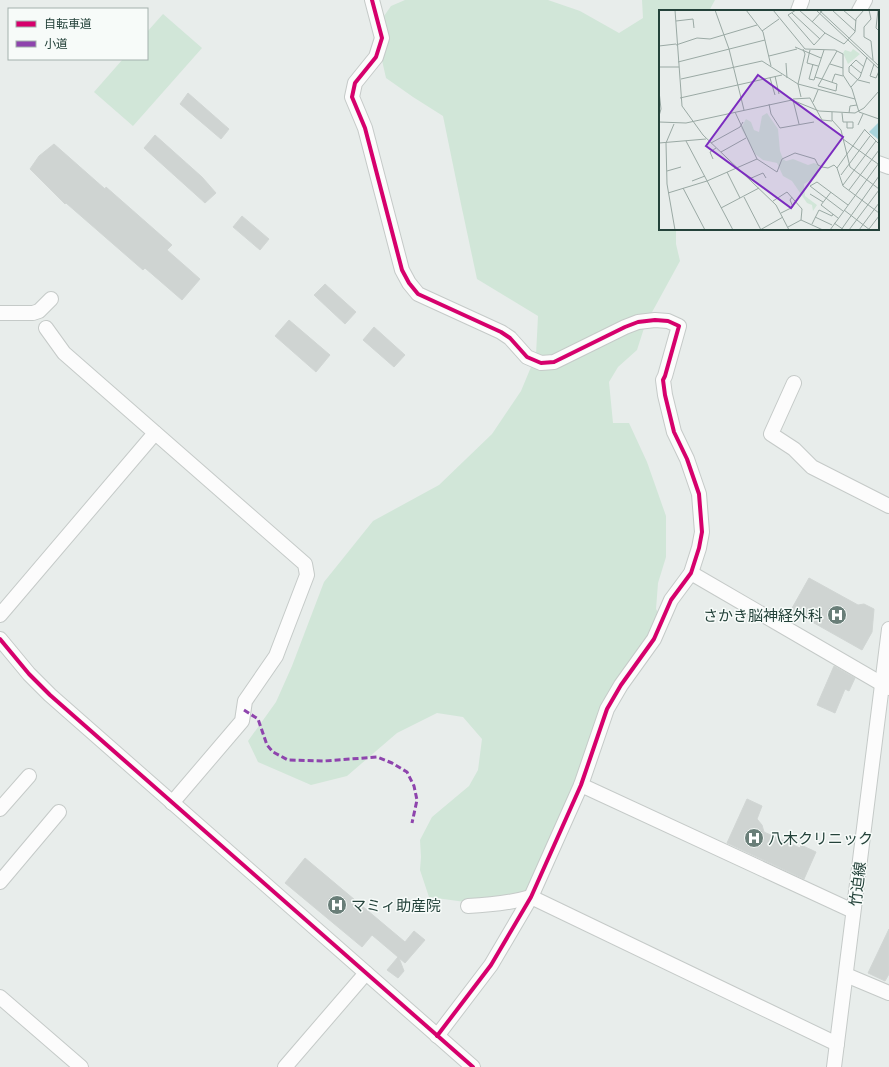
<svg xmlns="http://www.w3.org/2000/svg" width="889" height="1067" font-family="Commissioner,'Noto Sans JP',sans-serif">
  <style>
    .green { fill: #d1e6d8 }
    .building { fill: #cfd4d2; stroke: #d1d6d4 }
    .lines { fill: none; stroke-linecap: round; stroke-linejoin: round }
    .minor-casing { stroke: #c5cac8; stroke-width: 16 }
    .minor { stroke: #fcfcfc; stroke-width: 14 }
    .quiet { stroke: #8e44ad; stroke-width: 3; stroke-dasharray: 6 3; stroke-linecap: butt }
    .cycleway-casing { stroke: #f7fbf9; stroke-width: 6 }
    .cycleway { stroke: #d6006c; stroke-width: 4 }
    .labels { text-anchor: middle; dominant-baseline: central; stroke-width: 3; stroke-linejoin: round; paint-order: stroke }
    .poi-label { font-size: 15px; fill: #24423a; stroke: #f7fbf9; text-anchor: start }
    .street-label { font-size: 15px; fill: #24423a; stroke: #f7fbf9 }
    .inset-road { fill: none; stroke: #9aa9a4; stroke-width: 1 }
    .view { fill: #7b2cbf; fill-opacity: 0.15; stroke: #7b2cbf; stroke-width: 2 }
    .inset-edge { fill: none; stroke: #24423a; stroke-width: 2 }
  </style>
  <rect width="100%" height="100%" fill="#e8edeb"/>
  <g class="green">
    <polygon points="405,0 548,0 580,11 619,33 643,18 642,0 715,0 709,11 660,11 660,229 676,229 676,244 680,261 645,325 637,350 618,367 609,382 613,423 629,423 647,462 666,516 666,557 658,583 656,609 660,616 564,811 530,889 521,895 465,902 429,897 420,870 421,857 420,840 432,817 469,786 478,770 482,739 463,717 437,713 397,733 347,776 311,785 258,762 248,741 276,702 292,666 324,582 373,521 439,485 492,434 521,391 536,355 538,316 477,279 461,204 443,116 413,97 386,78 375,29 391,6"/>
    <polygon points="163,14 202,48 133,126 94,92 123,59 147,59 147,32"/>
  </g>
  <g class="building">
    <polygon points="188,93 229,129 221,139 180,104"/>
    <polygon points="155,135 202,177 216,193 205,203 144,148"/>
    <polygon points="54,144 105,189 106,187 172,245 167,250 200,279 182,300 145,268 143,270 66,203 65,204 30,169 39,156"/>
    <polygon points="242,216 269,239 260,250 233,227"/>
    <polygon points="325,284 356,312 345,324 314,295"/>
    <polygon points="289,320 330,355 316,372 275,336"/>
    <polygon points="374,327 405,355 394,367 363,340"/>
    <polygon points="809,578 858,605 864,604 874,609 872,632 862,650 791,610"/>
    <polygon points="834,666 855,678 849,691 845,689 835,713 817,705"/>
    <polygon points="747,799 762,806 757,819 762,825 764,832 800,848 801,845 816,852 804,879 727,843"/>
    <polygon points="305,858 405,942 414,931 425,940 405,963 399,958 404,971 398,978 387,970 398,957 372,935 362,947 285,883"/>
    <polygon points="889,929 889,974 885,981 868,973"/>
  </g>
  <g class="lines">
    <defs>
      <g id="minor">
        <polyline points="372,0 382,38 376,57 355,83 352,97 365,128 402,270 409,283 418,294 501,332 510,338 527,357 541,363 554,362 625,327 638,322 655,320 668,321 679,326 665,376 663,380 665,395 674,432 687,459 699,494 702,532 699,548 691,573 671,600 654,639 621,685 607,709 581,785 531,897 491,965 437,1036"/>
        <polyline points="798,11 802,0"/>
        <polyline points="859,11 865,0"/>
        <polyline points="878,163 889,167"/>
        <polyline points="0,313 33,313 39,311 51,299"/>
        <polyline points="46,328 64,353 305,564 307,575 279,648 276,656 245,701 242,721 172,803"/>
        <polyline points="794,383 771,434 794,449 812,467 889,506"/>
        <polyline points="691,573 889,688"/>
        <polyline points="0,615 155,433"/>
        <polyline points="0,639 29,674 50,695 473,1067"/>
        <polyline points="581,785 853,911"/>
        <polyline points="0,809 29,776"/>
        <polyline points="0,882 59,812"/>
        <path d="M468,906C490,905 510,903 531,897L837,1044"/>
        <polyline points="846,975 889,993"/>
        <polyline points="0,997 81,1067"/>
        <polyline points="285,1067 366,973"/>
        <polyline points="834,1067 889,629"/>
      </g>
    </defs>
    <use href="#minor" class="minor-casing"/>
    <use href="#minor" class="minor"/>
    <polyline class="quiet" points="244,710 258,719 267,745 273,752 288,760 324,761 377,757 392,763 407,772 414,786 417,800 412,823"/>
    <defs>
      <g id="cycleway">
        <polyline points="372,0 382,38 376,57 355,83 352,97 365,128 402,270 409,283 418,294 501,332 510,338 527,357 541,363 554,362 625,327 638,322 655,320 668,321 679,326 665,376 663,380 665,395 674,432 687,459 699,494 702,532 699,548 691,573 671,600 654,639 621,685 607,709 581,785 531,897 491,965 437,1036"/>
        <polyline points="0,639 29,674 50,695 473,1067"/>
      </g>
    </defs>
    <use href="#cycleway" class="cycleway-casing"/>
    <use href="#cycleway" class="cycleway"/>
  </g>
  <defs>
    <symbol id="hospital-disc" viewBox="-11 -11 22 22"><circle r="9.5" fill="#697e78" stroke="#f7fbf9"/><path d="M-5-5h3v3.5h4V-5h3V5h-3V1.5h-4V5h-3Z" fill="#fff"/></symbol>
  </defs>
  <g fill-rule="evenodd">
    <use href="#hospital-disc" x="826" y="604" width="22" height="22"/>
    <use href="#hospital-disc" x="743" y="827" width="22" height="22"/>
    <use href="#hospital-disc" x="326" y="894" width="22" height="22"/>
  </g>
  <g class="labels">
    <g class="poi-label">
      <text x="823" y="615" text-anchor="end">さかき脳神経外科</text>
      <text x="768" y="838">八木クリニック</text>
      <text x="351" y="905">マミィ助産院</text>
    </g>
    <g class="street-label">
      <text transform="translate(857 884) rotate(-83)">竹迫線</text>
    </g>
  </g>
  <g transform="translate(659 10)">
    <rect width="220" height="220" fill="#e8edeb"/>
    <path d="M194,39L201,44L189,54L184,43L186,40L192,42ZM108,103L119,119L121,141L124,149L127,151L134,149L149,155L155,153L160,155L158,166L145,174L146,186L158,195L154,201L153,195L148,193L133,171L124,166L118,153L104,150L96,144L82,118L87,109L92,112L95,120L100,122L103,106Z" fill="#d1e6d8"/>
    <path d="M220,112V130L210,122Z" fill="#a9d4db"/>
    <path class="inset-road" d="M16,0L23,96L44,125L117,195L130,220M56,0L70,39L85,100M87,0L104,22L112,56M114,0L146,39L176,40L184,44V65L193,79L200,102L220,109M137,0L129,5L155,35L166,23M140,0L166,23L185,34L196,22L197,9L205,0M157,0L220,59M160,0L220,56M173,0L196,21M184,0L197,11M210,0L212,9L205,17V27L212,31L214,50M219,0L217,18L220,21M133,3L161,29M17,11L34,9L35,18M153,12L164,0M103,21L120,9M17,35L38,28L51,29L98,15M0,36L17,34M136,37L162,48M144,39L146,44L139,74L196,89M151,40L148,53L159,56M110,46L138,39M19,52L106,30M127,53L128,68M154,54L150,69L155,70L165,40M171,54L184,58M215,54L211,66L217,68L220,61M192,55L202,63M0,57H20M205,57L197,50L190,57V62L199,70L211,73M116,66L120,84M156,67L163,69L178,74L177,81L159,76L163,69L170,55L178,41M111,68L116,85M22,69L103,51L139,74L142,87M173,72L176,64L184,66M192,77L201,67L208,47M0,81L2,99L0,106M21,88L123,65M134,89L151,88L163,110L173,111M134,90L140,114M154,92L159,80M110,94L112,104L121,118L155,112M76,102L98,149L118,162L123,149L136,143L156,149L159,155L163,157L169,158L175,155L178,158M173,102V110L182,120L191,157L220,179M183,103L184,112H194V118H188V112M190,103L191,96L198,95M0,112L27,113L133,90L160,101L196,103L205,98L220,81M15,114L7,133L8,174L16,220M199,115L204,104M206,119L178,158L184,176L220,203M206,120L220,134M184,129L219,154M27,131L74,220M0,133L47,129M52,133L81,117L84,112M62,142L87,128M54,149L51,142L57,138M8,161L22,157M68,162L81,188M182,165L211,126M90,169L104,163L107,168M33,171L46,166M184,175L217,131M24,178L46,220M190,180L220,140M172,182L162,195L179,208M9,183L48,171L98,149M151,184L164,192M85,187L102,220M114,191L128,182L143,199L142,210M62,198L100,178M185,200L211,220M184,201L151,176L158,172L189,195M122,203L134,197L131,190L133,187M156,207L173,215M175,213L185,220M153,214L160,200L173,206L174,204M129,217L142,210L164,220M210,219L220,206M101,220L124,207M171,220L220,153M182,220L220,166M190,220L220,180M200,220L220,193"/>
    <path class="view" d="M99,65L184,127L132,198L47,136Z"/>
    <rect width="220" height="220" class="inset-edge"/>
  </g>
  <rect x="8" y="8" width="140" height="52" fill="#f7fbf9" stroke="#a3b1ad"/>
  <rect x="16" y="21" width="20" height="6" fill="#d6006c" stroke="#a3b1ad"/>
  <text x="44" y="28" font-size="12" fill="#24423a">自転車道</text>
  <rect x="16" y="41" width="20" height="6" fill="#8e44ad" stroke="#a3b1ad"/>
  <text x="44" y="48" font-size="12" fill="#24423a">小道</text>
</svg>
